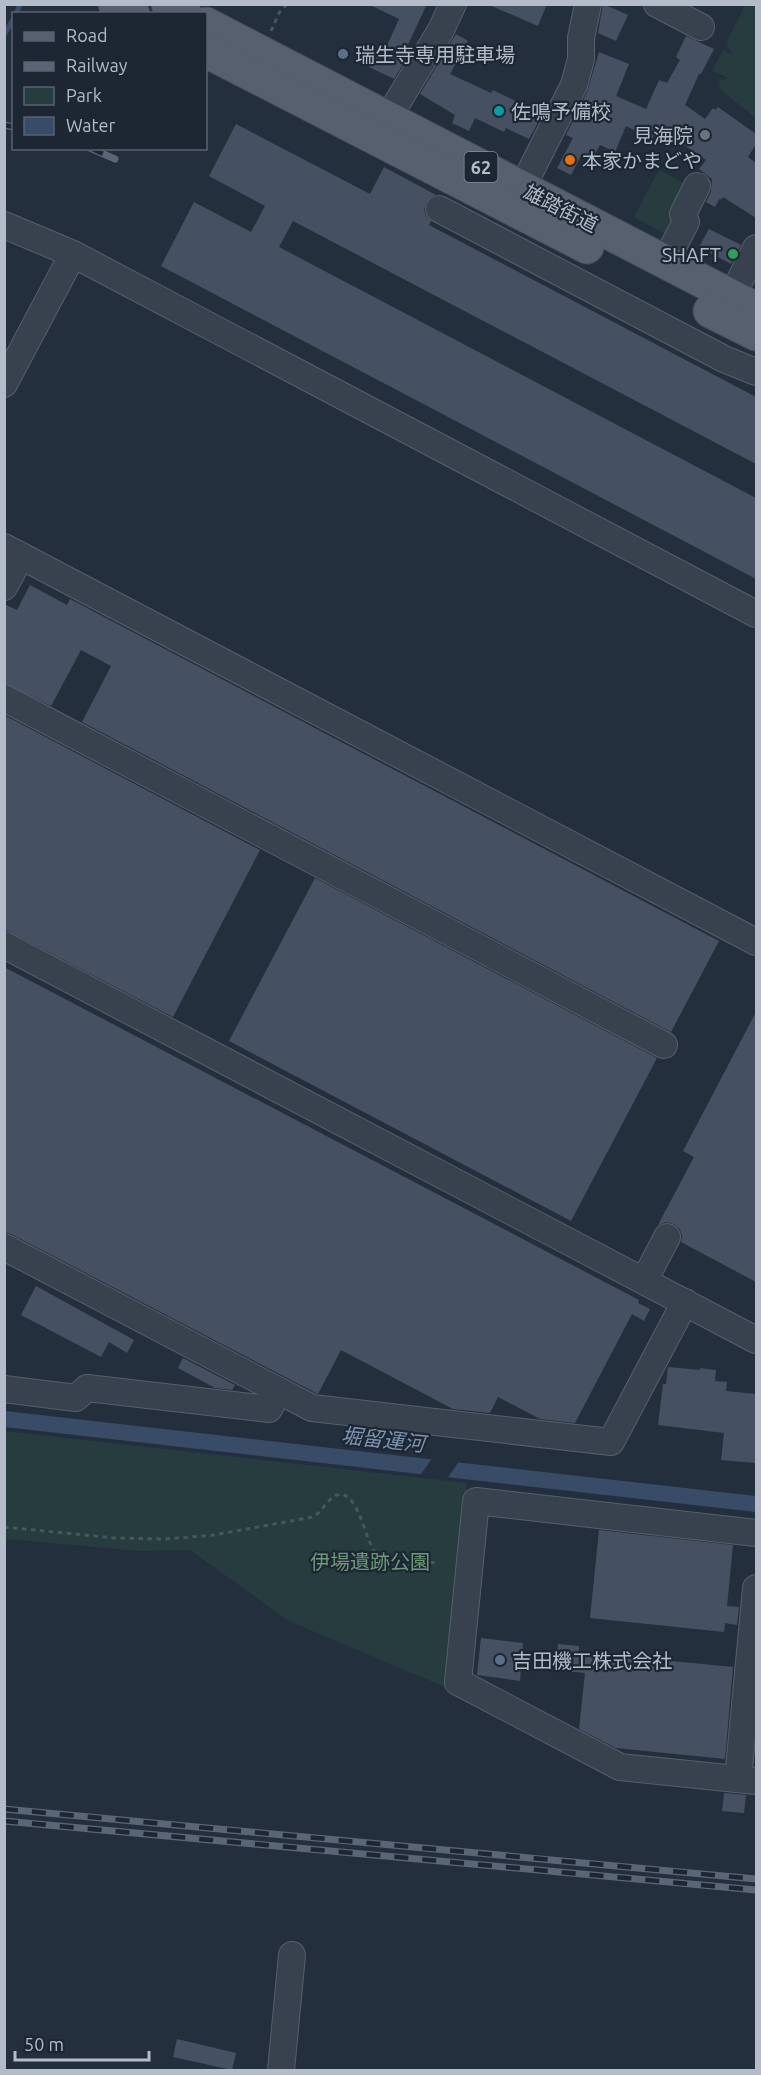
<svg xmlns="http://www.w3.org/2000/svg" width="761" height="2075" font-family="Ubuntu,'Noto Sans JP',sans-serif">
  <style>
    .green { fill: #263c3f }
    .water { fill: #394c67 }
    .pier { fill: #242f3e }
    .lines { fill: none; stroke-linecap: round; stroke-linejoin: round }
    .stream { stroke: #394c67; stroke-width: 5 }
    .building { fill: #455162 }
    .minor-casing { stroke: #565f6c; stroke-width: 28 }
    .major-casing { stroke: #414a57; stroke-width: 35 }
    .path { stroke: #44595c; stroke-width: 3; stroke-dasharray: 4.5 4.5; stroke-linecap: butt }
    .minor { stroke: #38414e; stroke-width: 26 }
    .major { stroke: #56606e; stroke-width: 33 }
    .rail-casing { stroke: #5a6575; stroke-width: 7 }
    .rail { stroke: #1d2633; stroke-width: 4.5; stroke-dasharray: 14; stroke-linecap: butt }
    .service-dot { fill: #5c6f8a; stroke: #1d2633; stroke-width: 2 }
    .culture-dot { fill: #0f9aa8; stroke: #1d2633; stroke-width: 2 }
    .worship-dot { fill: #6b7280; stroke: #1d2633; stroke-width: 2 }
    .food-dot { fill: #e8710a; stroke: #1d2633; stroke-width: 2 }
    .leisure-dot { fill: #2e9e5b; stroke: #1d2633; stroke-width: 2 }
    .labels { text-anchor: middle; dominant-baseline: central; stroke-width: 4.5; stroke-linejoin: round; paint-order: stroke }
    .shield { fill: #1d2633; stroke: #878f9c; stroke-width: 1.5 }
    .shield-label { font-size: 18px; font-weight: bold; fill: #b4bcc9 }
    .poi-label { font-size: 20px; fill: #b4bcc9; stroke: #1d2633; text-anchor: start }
    .street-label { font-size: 20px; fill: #b4bcc9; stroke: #1d2633 }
    .park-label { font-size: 20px; fill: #6b9a76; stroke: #1d2633 }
    .water-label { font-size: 21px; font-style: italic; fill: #7c92b1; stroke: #1d2633 }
  </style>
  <rect width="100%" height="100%" fill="#242f3e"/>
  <g class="green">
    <polygon points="746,4 756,5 756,118 722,91 719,87 720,81 728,78 712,71 723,50 732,54 727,45 728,39"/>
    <polygon points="659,170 691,186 666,234 634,217"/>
    <polygon points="5,1431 467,1483 447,1688 289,1621 190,1550 139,1551 5,1539"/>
  </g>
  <polygon class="water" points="5,1411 756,1496 756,1512 5,1427"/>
  <polygon class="pier" points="433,1457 460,1460 446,1480 419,1477"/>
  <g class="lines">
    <g class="stream">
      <polyline points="16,14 20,4"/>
      <polyline points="4,35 14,18"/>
    </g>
  </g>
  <g class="building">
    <polygon points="368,4 427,4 404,53 408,56 394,79 369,67 379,47 385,50 399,19"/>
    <polygon points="487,4 547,4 538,26"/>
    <polygon points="603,4 628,15 616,41 598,33"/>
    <polygon points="456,34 468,41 450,74 491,93 493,90 538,112 537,115 541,117 529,139 506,128 504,132 475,118 469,131 452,123 455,115 420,94"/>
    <polygon points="686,36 714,49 701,74 699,74 685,105 705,119 713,108 715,110 718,107 756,134 756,144 748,157 756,163 756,218 723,197 721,200 720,198 715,207 706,202 711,192 712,179 699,169 706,160 658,127 652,139 626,126 615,152 600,145 591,161 581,156 571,175 557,168 573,138 566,135 587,92 599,52 629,64 616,96 646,109 659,80 667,83 680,60 676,57"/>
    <polygon points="236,124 370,194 384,167 436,195 431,197 426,203 424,210 426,216 431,221 429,225 756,397 756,464 293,221 279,247 756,498 756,579 161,266 194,202 251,232 265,206 209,176"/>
    <polygon points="709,229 741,245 731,264 699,247"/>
    <polygon points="30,585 67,605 70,599 719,941 671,1032 82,722 111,666 81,650 51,706 4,683 4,604 17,610"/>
    <polygon points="4,715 260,850 173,1017 4,929"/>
    <polygon points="315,878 657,1058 571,1221 229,1041"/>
    <polygon points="4,967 639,1300 638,1303 650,1309 644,1321 632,1314 575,1423 540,1419 498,1397 490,1413 453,1409 341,1350 318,1394 316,1393 11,1234 4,1232"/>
    <polygon points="756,1012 756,1282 681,1242 682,1236 680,1229 674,1224 666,1222 658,1225 694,1157 683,1151"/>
    <polygon points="36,1286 134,1340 127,1353 109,1342 101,1357 21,1315"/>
    <polygon points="183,1358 235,1385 232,1390 215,1388 178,1368"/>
    <polygon points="668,1367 700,1370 700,1368 716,1370 715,1381 727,1382 726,1391 756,1394 756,1463 721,1460 724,1433 658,1425 663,1384 666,1384"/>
    <polygon points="599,1530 733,1545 727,1606 739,1607 737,1625 725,1623 724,1632 590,1618"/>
    <polygon points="481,1638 523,1643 520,1681 477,1675"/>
    <polygon points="558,1644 579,1646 579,1652 733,1667 725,1759 616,1748 579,1729 585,1673 555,1670"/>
    <polygon points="724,1793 746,1795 744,1813 722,1811"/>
    <polygon points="177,2039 236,2053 232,2070 173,2057"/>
  </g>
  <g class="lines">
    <defs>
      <g id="minor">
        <polyline points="657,4 701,27"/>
        <polyline points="388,118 441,30 453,4"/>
        <polyline points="522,188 574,85 581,59 581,38 588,4"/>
        <polyline points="439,209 724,359 756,372"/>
        <polyline points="4,225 73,254 756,614"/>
        <polyline points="665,262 686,222 683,214 697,186"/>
        <polyline points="732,296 756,248"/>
        <polyline points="4,384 73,254"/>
        <polyline points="4,547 756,942"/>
        <polyline points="4,587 21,556"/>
        <polyline points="4,698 664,1045"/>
        <polyline points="4,945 756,1340"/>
        <polyline points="4,1247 312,1408 611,1442 685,1302"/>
        <polyline points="644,1281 667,1237"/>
        <polyline points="4,1389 76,1398 87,1388 269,1409 279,1391"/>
        <polyline points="756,1533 476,1501 458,1682 620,1767 756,1781"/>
        <polyline points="738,1779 756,1588"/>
        <polyline points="281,2070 292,1955"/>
      </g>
      <g id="major">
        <polyline points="115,4 133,14"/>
        <polyline points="168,4 185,14"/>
        <polyline points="206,24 756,309"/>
        <polyline points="206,51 587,247"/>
        <polyline points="710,311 756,334"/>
      </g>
    </defs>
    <use href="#minor" class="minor-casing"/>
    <use href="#major" class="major-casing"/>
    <g class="path">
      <polyline points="271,31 279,13 287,4"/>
      <path d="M4,1527L115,1538L165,1539L214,1535L313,1517C325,1510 328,1495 342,1494C362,1501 364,1541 378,1556C385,1563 395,1567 404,1571L409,1560L438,1563"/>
    </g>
    <use href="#minor" class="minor"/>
    <use href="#major" class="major"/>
    <defs>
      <g id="rail">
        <polyline points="4,125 14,127"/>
        <polyline points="90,148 115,159"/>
        <polyline points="4,1809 756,1879"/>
        <polyline points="4,1821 756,1890"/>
      </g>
    </defs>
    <use href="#rail" class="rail-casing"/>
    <use href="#rail" class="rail"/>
  </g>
  <g class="service-dot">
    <circle cx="343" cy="54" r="6"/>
    <circle cx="500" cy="1660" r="6"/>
  </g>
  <circle class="culture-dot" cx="499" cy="111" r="6"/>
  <circle class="worship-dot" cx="705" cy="135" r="6"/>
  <circle class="food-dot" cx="570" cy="160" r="6"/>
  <circle class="leisure-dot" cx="733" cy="254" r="6"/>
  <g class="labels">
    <rect class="shield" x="464.5" y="152" width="33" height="30" rx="4.5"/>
    <g class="shield-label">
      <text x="481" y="167">62</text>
    </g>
    <g class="poi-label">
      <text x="355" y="54">瑞生寺専用駐車場</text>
      <text x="511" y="111">佐鳴予備校</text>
      <text x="693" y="135" text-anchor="end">見海院</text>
      <text x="582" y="160">本家かまどや</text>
      <text x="721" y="254" text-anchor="end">SHAFT</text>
      <text x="512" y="1660">吉田機工株式会社</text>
    </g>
    <g class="street-label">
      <text transform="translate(561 208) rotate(27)">雄踏街道</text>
    </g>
    <g class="park-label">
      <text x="370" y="1561">伊場遺跡公園</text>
    </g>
    <g class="water-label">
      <text transform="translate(383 1439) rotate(6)">堀留運河</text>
    </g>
  </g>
  <rect width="761" height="2075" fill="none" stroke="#b4bcc9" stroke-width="12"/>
  <rect x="12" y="12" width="195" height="138" fill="#1d2633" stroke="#59626f" stroke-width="1.5"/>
  <rect x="24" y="32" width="30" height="9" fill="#56606e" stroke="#59626f" stroke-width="1.5"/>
  <text x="66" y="42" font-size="18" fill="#b4bcc9">Road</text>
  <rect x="24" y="62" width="30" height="9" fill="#5a6575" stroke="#59626f" stroke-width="1.5"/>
  <text x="66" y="72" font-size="18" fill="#b4bcc9">Railway</text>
  <rect x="24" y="87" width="30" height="18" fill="#263c3f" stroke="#59626f" stroke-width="1.5"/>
  <text x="66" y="102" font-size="18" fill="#b4bcc9">Park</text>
  <rect x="24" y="117" width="30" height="18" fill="#394c67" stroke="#59626f" stroke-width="1.5"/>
  <text x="66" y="132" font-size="18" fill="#b4bcc9">Water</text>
  <path d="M15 2051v9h134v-9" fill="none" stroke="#b4bcc9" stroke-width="3"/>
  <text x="24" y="2051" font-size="18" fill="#b4bcc9" stroke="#1d2633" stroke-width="4.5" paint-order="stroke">50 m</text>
</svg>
